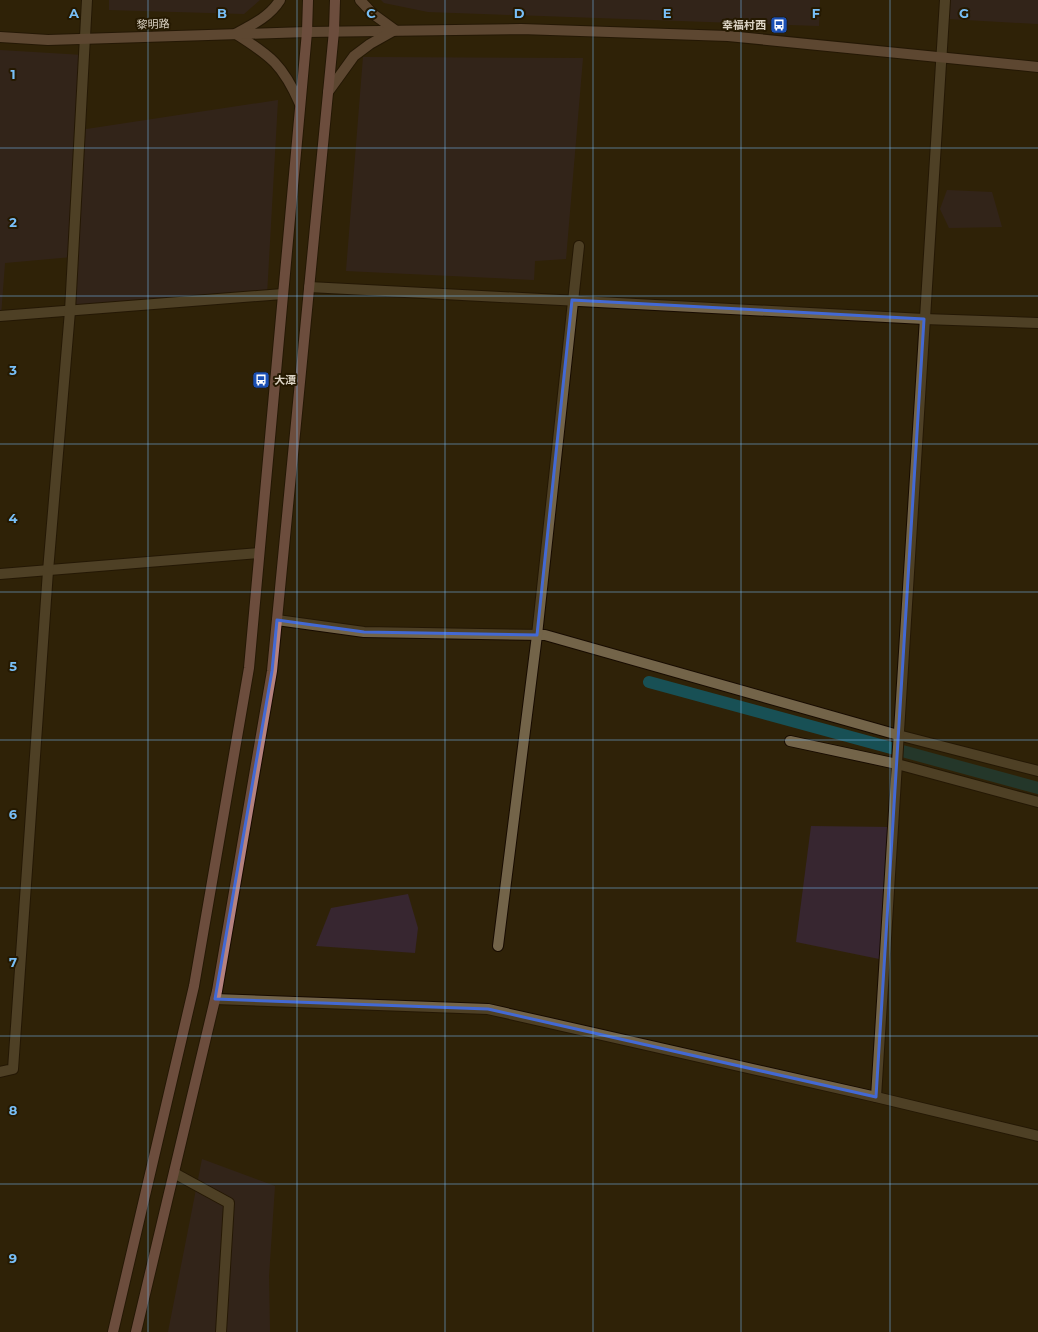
<svg xmlns="http://www.w3.org/2000/svg" width="1038" height="1332" font-family="Montserrat,'Noto Sans SC',sans-serif">
  <style>
    .industrial { fill: #372630 }
    .lines { fill: none; stroke-linecap: round; stroke-linejoin: round }
    .canal { stroke: #185055; stroke-width: 12 }
    .street-casing { stroke: #170b00; stroke-width: 12 }
    .secondary-casing { stroke: #170b00; stroke-width: 12 }
    .primary-casing { stroke: #170b00; stroke-width: 12 }
    .street { stroke: #736449; stroke-width: 10 }
    .secondary { stroke: #947364; stroke-width: 10 }
    .primary { stroke: #b5827f; stroke-width: 10 }
    .marked { fill: none; stroke: #4369d4; stroke-width: 3; stroke-linejoin: round }
    .grid { fill: none; stroke: #78bff7; stroke-width: 1; stroke-opacity: 0.55 }
    .labels { text-anchor: middle; dominant-baseline: central; stroke-width: 4; stroke-linejoin: round; paint-order: stroke }
    .street-label { font-size: 11px; fill: #ddd5c6; stroke: #251901 }
    .poi-label { font-size: 11px; font-weight: bold; fill: #ddd5c6; stroke: #251901; text-anchor: end }
    .grid-label { font-size: 13px; text-anchor: middle; font-weight: bold; fill: #78bff7; stroke: #251901; stroke-width: 4; stroke-linejoin: round; paint-order: stroke }
  </style>
  <rect width="100%" height="100%" fill="#2f2208"/>
  <g class="industrial">
    <polygon points="109,0 260,0 244,14 109,10"/>
    <polygon points="381,0 820,0 819,26 428,12 384,3"/>
    <polygon points="949,0 1038,0 1038,24 949,19"/>
    <polygon points="0,50 83,55 80,130 278,100 267,295 70,311 72,257 5,263 1,316 0,316"/>
    <polygon points="363,57 583,58 566,259 535,261 534,280 346,271"/>
    <polygon points="947,190 992,192 1002,227 949,228 940,209"/>
    <polygon points="811,826 893,827 884,960 796,942"/>
    <polygon points="408,894 418,928 415,953 316,946 331,908"/>
    <polygon points="202,1159 275,1186 269,1276 270,1332 168,1332"/>
  </g>
  <g class="lines">
    <polyline class="canal" points="649,682 1038,788"/>
    <defs>
      <g id="street">
        <polyline points="309,287 924,319 1038,323"/>
        <polyline points="0,316 283,294"/>
        <polyline points="0,574 259,553"/>
        <polyline points="277,620 364,632 545,635 898,735 1038,771"/>
        <polyline points="790,741 897,764 1038,802"/>
        <polyline points="498,946 537,635 579,246"/>
        <polyline points="215,999 488,1009 876,1097 1038,1136"/>
        <polyline points="0,1072 13,1069 48,571 70,311 87,0"/>
        <polyline points="876,1097 945,0"/>
        <polyline points="174,1173 229,1203 221,1332"/>
      </g>
      <g id="secondary">
        <path d="M237,33C254,24 270,16 280,0"/>
        <path d="M236,34C271,56 283,65 300,104"/>
        <polyline points="0,37 48,40 307,32 521,29 728,36 1038,67"/>
        <polyline points="328,92 354,56 370,44 395,30 373,14 360,0"/>
      </g>
      <g id="primary">
        <polyline points="113,1332 194,986 249,668 307,32 308,0"/>
        <polyline points="136,1332 217,991 272,671 334,31 335,0"/>
      </g>
    </defs>
    <use href="#street" class="street-casing"/>
    <use href="#secondary" class="secondary-casing"/>
    <use href="#primary" class="primary-casing"/>
    <use href="#street" class="street"/>
    <use href="#secondary" class="secondary"/>
    <use href="#primary" class="primary"/>
  </g>
  <path d="M0 0H1038V1332H0ZM572,300L924,319L876,1097L488,1009L215,999L272,671L277,620L364,632L537,635Z" fill="#2f2208" fill-opacity=".55" fill-rule="evenodd"/>
  <path class="marked" d="M572,300L924,319L876,1097L488,1009L215,999L272,671L277,620L364,632L537,635Z"/>
  <path class="grid" d="M148,0V1332M297,0V1332M445,0V1332M593,0V1332M741,0V1332M890,0V1332M0,148H1038M0,296H1038M0,444H1038M0,592H1038M0,740H1038M0,888H1038M0,1036H1038M0,1184H1038"/>
  <defs>
    <symbol id="bus-square" viewBox="-11 -11 22 22"><rect x="-9" y="-9" width="18" height="18" rx="4" fill="#1a4fb4" stroke="#251901"/><path d="M-5-6H5V4H4V6H2V4H-2V6H-4V4H-5ZM-3.5-4V0h7V-4ZM-3.5 1.2v1.5H-2V1.2ZM2 1.2v1.5H3.5V1.2Z" fill="#fff"/></symbol>
  </defs>
  <g fill-rule="evenodd">
    <use href="#bus-square" x="769" y="15" width="20" height="20"/>
    <use href="#bus-square" x="251" y="370" width="20" height="20"/>
  </g>
  <g class="labels">
    <g class="street-label">
      <text transform="translate(153 24) rotate(-2)">黎明路</text>
    </g>
    <g class="poi-label">
      <text x="766" y="25">幸福村西</text>
      <text x="274" y="380" text-anchor="start">大潭</text>
    </g>
  </g>
  <g class="grid-label">
    <text x="74" y="18">A</text>
    <text x="222" y="18">B</text>
    <text x="371" y="18">C</text>
    <text x="519" y="18">D</text>
    <text x="667" y="18">E</text>
    <text x="816" y="18">F</text>
    <text x="964" y="18">G</text>
    <text x="13" y="79">1</text>
    <text x="13" y="227">2</text>
    <text x="13" y="375">3</text>
    <text x="13" y="523">4</text>
    <text x="13" y="671">5</text>
    <text x="13" y="819">6</text>
    <text x="13" y="967">7</text>
    <text x="13" y="1115">8</text>
    <text x="13" y="1263">9</text>
  </g>
</svg>
